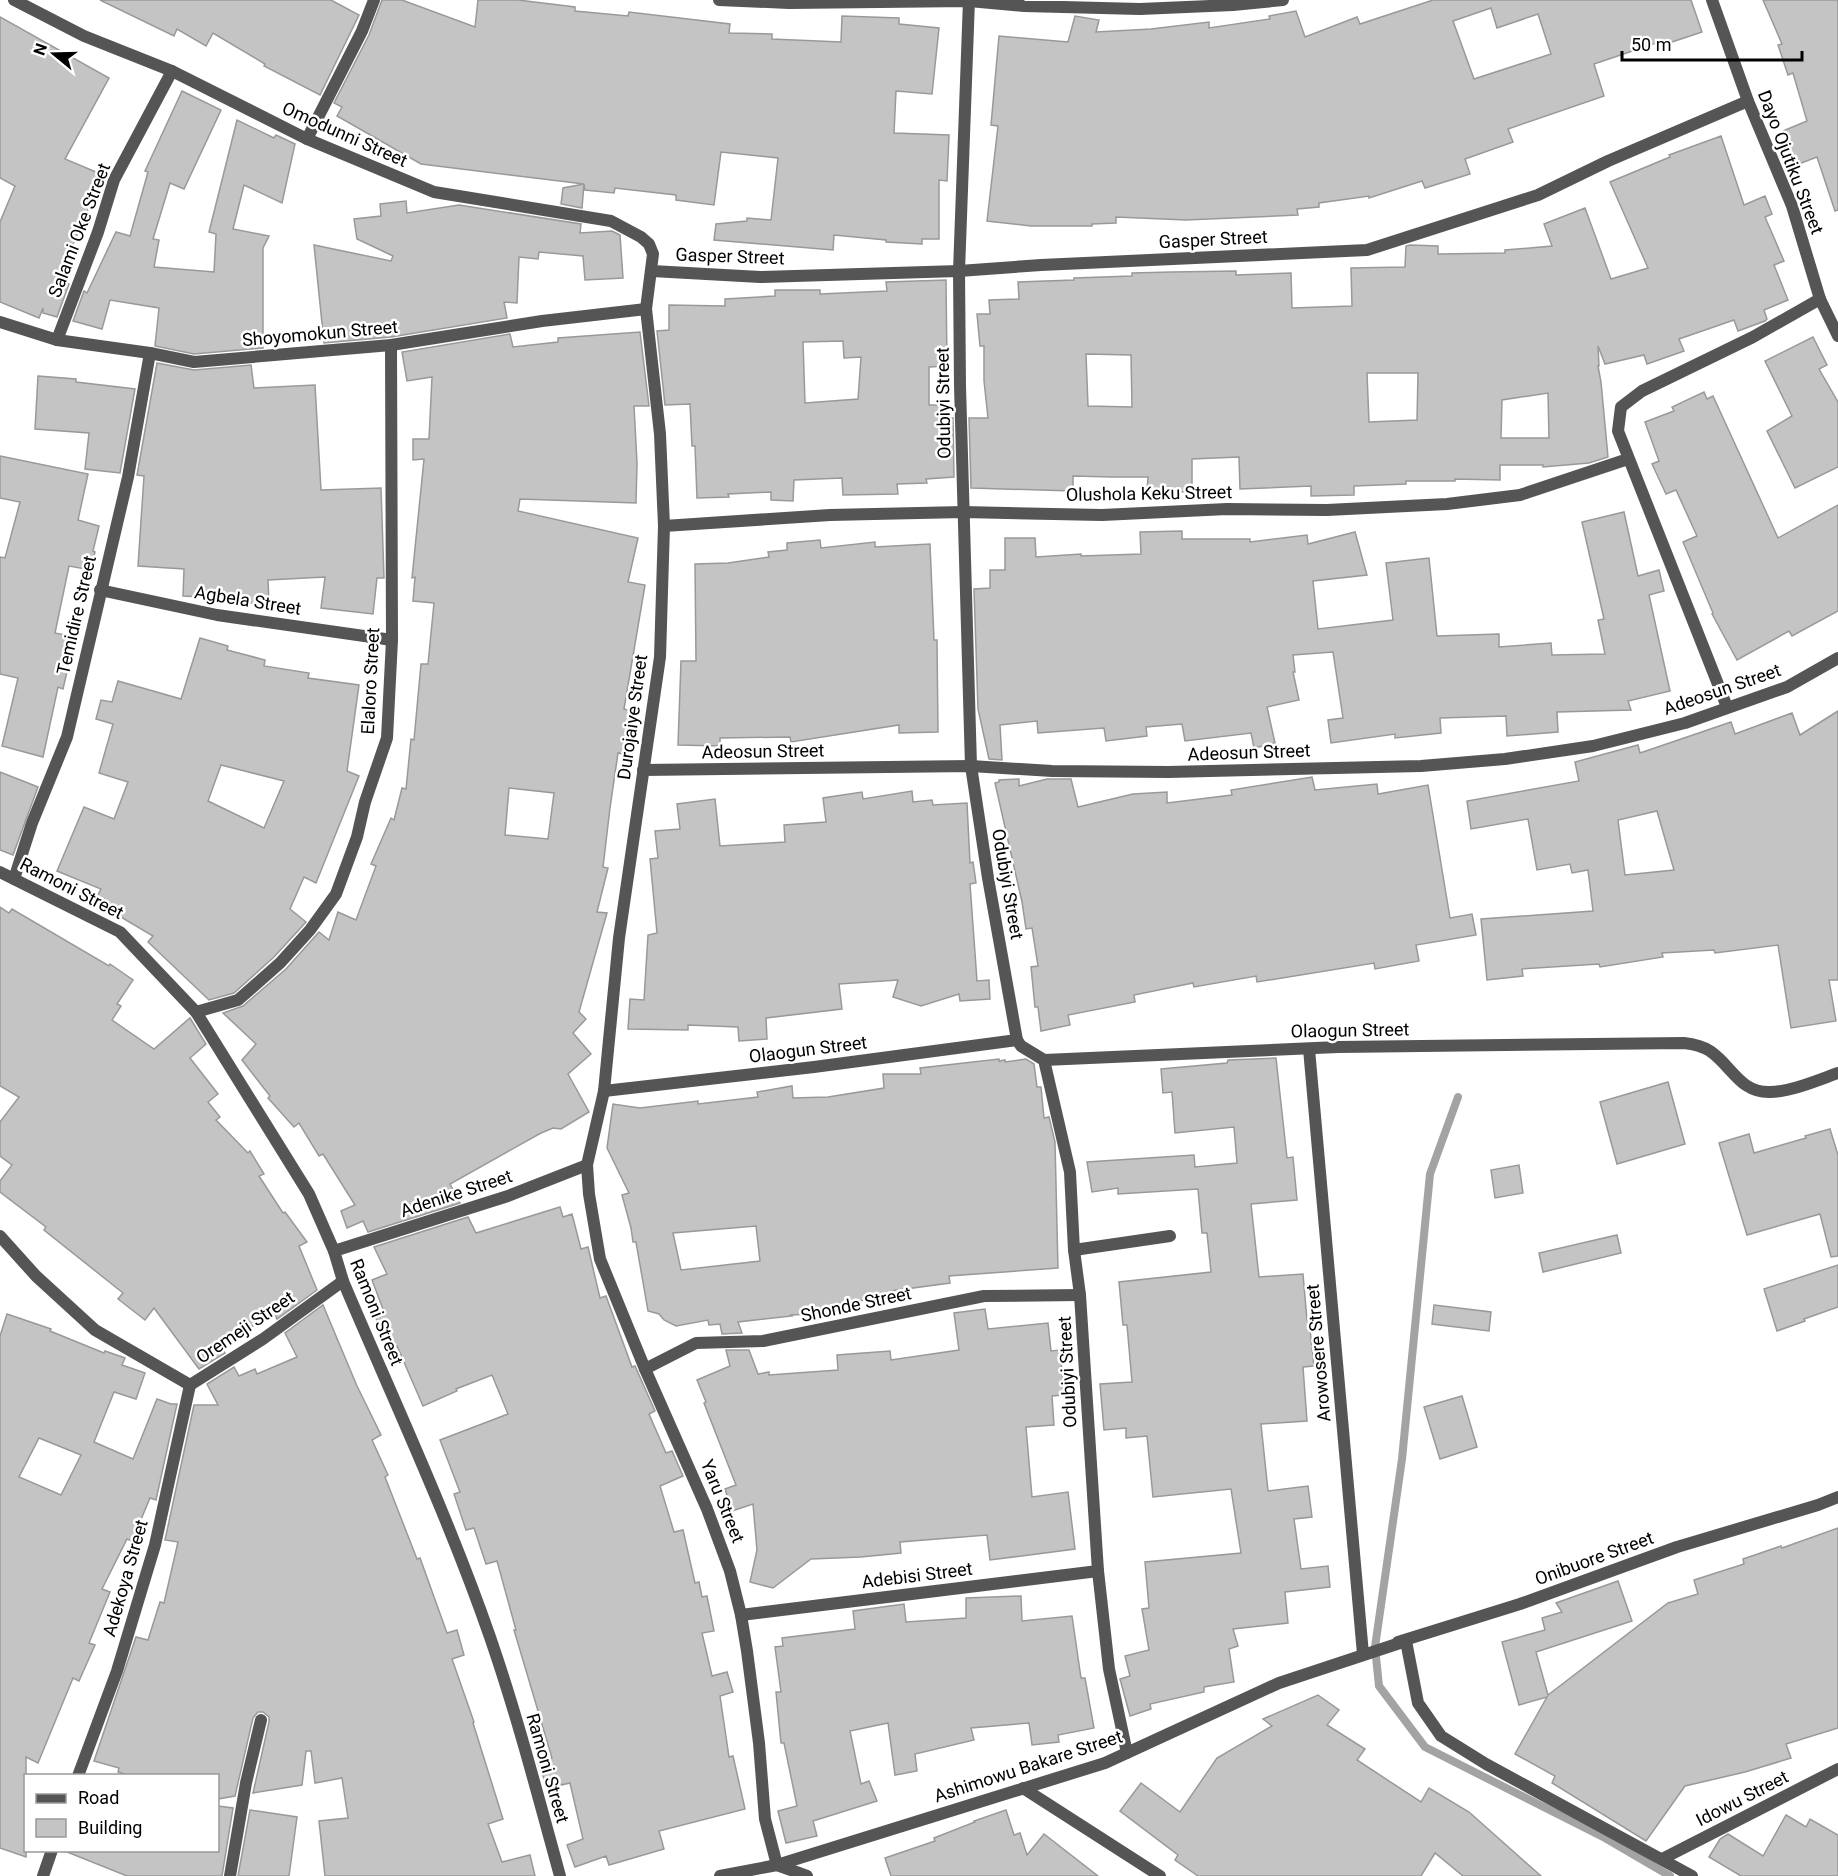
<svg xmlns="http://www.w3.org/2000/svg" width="1838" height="1876" font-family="Roboto,sans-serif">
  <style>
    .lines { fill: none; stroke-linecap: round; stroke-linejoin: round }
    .stream { stroke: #a3a3a3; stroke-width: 8 }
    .building { fill: #c4c4c4; stroke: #999; stroke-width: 1.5; fill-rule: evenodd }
    .minor { stroke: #555; stroke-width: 12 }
    .labels { text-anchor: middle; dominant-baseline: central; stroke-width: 5; stroke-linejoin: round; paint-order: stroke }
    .street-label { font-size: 18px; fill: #000; stroke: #fff }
  </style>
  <rect width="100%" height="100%" fill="#fff"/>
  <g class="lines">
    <polyline class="stream" points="1458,1097 1430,1174 1402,1459 1375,1647 1379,1686 1425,1747 1605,1838 1670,1876"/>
  </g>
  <g class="building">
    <polygon points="100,0 331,0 359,15 320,95 264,66 265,64 213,33 206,46 177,29 174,36"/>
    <polygon points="382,0 402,0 475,27 478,0 518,0 575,7 575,11 628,16 629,12 730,24 729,33 772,34 772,39 841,42 842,16 899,18 899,24 939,28 932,94 896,91 894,133 949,135 947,181 939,180 939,239 922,239 922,244 886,242 886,240 834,235 833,250 714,240 716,224 747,221 747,218 771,220 778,158 721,152 714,205 676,200 676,195 615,188 614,193 585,190 584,184 582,208 561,204 563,188 584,184 421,164 337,116 342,107 334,103 369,35"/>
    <path d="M1433,0H1691L1702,32L1666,44L1665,40L1594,64L1604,96L1508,129L1513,142L1465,159L1470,174L1425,188L1422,181L1369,198V196L1319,203V207L1297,209L1298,215L1186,220L1116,217V223L1092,224V226H1031L987,221L998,126L991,125L999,36L1068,42L1075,16L1099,20L1096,32L1151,29L1209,22V28L1270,19L1269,16L1296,11L1305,37L1357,17L1360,24ZM1491,8L1497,28L1538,14L1551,54L1474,79L1453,21Z"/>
    <polygon points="1763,0 1838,0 1838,210 1835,211 1817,157 1796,165 1783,131 1807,121 1793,73 1788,75 1778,45 1782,44"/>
    <polygon points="0,17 109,78 65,159 103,175 58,279 69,284 57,317 43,313 43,308 39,318 0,302 0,222 15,186 0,178"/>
    <polygon points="182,91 221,110 184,189 170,183 153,239 159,240 154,267 214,272 216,234 209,232 237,120 274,138 276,135 295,144 282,203 244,185 233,229 269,236 263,248 263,348 194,354 155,346 159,308 110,300 102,329 73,321 84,291 87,293 116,232 130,236 148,172 145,171"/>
    <path d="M1721,136L1744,205L1765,196L1772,214L1765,217L1784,261L1774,265L1788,300L1764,310L1767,319L1765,321L1738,331L1734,320L1679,339L1684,351L1647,364L1644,355L1605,364L1598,346L1599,366H1598L1601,382L1608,457L1589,463L1543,467V465H1500V480L1455,479V481H1406V484L1354,486V495L1311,496V486L1240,489L1239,457L1192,459V492L1147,491L1148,477H1112L1073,476V491L971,488L969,418H988L984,381V346H980L977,314H990L989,300L1019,299L1018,282L1074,280V278L1132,276V273L1172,272L1236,271V275L1291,273L1292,308L1352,306L1351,268L1405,267L1406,246L1410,245L1438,246V254L1505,253V250L1552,246L1544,224L1585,208L1611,279L1648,268L1610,182L1670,157L1669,155ZM1086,354L1131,355L1132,407L1088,406ZM1367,373H1418L1417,420L1369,422ZM1548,393L1549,438H1501L1502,400Z"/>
    <polygon points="406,201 407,213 459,205 581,224 580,233 612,231 620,235 623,278 585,280 583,256 539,252 538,259 519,257 517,303 504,302 507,318 391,337 324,343 314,245 391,261 393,256 357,239 354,219 381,216 380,204"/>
    <path d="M946,280L947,366L929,367V405H946V418H953L954,477L926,479L927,483L897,484L898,494L843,495L842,478L794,480L793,501L771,500V492L728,494L729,497L697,498L695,446H692L690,404L665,405L657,331L669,330V305L725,306V299L775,296V290H820V294L887,291L886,282ZM843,341L844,358L861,357L858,399L805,403L803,342Z"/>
    <path d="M640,332L649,406H634L637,463L636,503L520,499L518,511L638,538L628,582L645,585L624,709L631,711L623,754L618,753L610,808L603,867L608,868L597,912L607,913L579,1012L586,1019L573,1033L591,1054L568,1074L589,1112L561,1129L553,1128L541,1133L450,1184L460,1203L368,1232L363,1221L347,1228L341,1211L355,1205L323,1154L319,1156L299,1123L294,1127L268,1098L270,1096L242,1060L256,1044L223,1013L243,1006L286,969L319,932L329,940L338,912L356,920L376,866L371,864L391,818L394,820L402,788L406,789L411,739L414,740L421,664H428L434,603L413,601L415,577L412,578L424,459L413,460V439H429L432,377L407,381L402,352L510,334L513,347L558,342V338ZM509,788L554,793L548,839L505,835Z"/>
    <polygon points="1813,337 1827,365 1819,369 1838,402 1838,467 1795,488 1767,431 1792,416 1765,361"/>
    <polygon points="157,363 194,370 251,365 254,388 315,385 321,490 381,488 384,578 377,578 373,614 321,608 325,577 268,580 269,603 238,603 238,599 183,596 184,569 138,566 144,476 137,475"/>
    <polygon points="38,376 76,379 76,382 135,389 120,473 85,469 89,433 35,429"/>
    <polygon points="1704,392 1707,399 1713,396 1778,538 1838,505 1838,611 1792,636 1789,631 1737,660 1712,614 1713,613 1683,542 1697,536 1676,490 1666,494 1652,464 1659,461 1645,422 1674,411 1672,407"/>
    <polygon points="0,456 88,474 78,520 99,526 93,551 95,552 91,570 69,566 55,633 75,637 63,689 58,687 43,757 2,746 18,678 0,674 0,557 5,558 20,502 0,498"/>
    <polygon points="1624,512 1638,576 1659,570 1664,591 1649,595 1670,691 1628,701 1631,710 1557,712 1558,732 1507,736 1506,716 1440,718 1441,733 1395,738 1395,734 1331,743 1328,720 1343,718 1333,652 1293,655 1295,672 1293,672 1299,700 1267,707 1275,743 1254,748 1251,733 1185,741 1182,724 1146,727 1147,736 1106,741 1104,728 1038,733 1037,721 1000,725 1002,760 989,759 978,709 974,589 990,588 990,570 1005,570 1005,538 1035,538 1036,557 1081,554 1081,556 1141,554 1140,532 1182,531 1182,539 1250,539 1250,542 1307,535 1308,544 1355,532 1367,575 1313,581 1318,629 1393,620 1386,563 1429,558 1437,636 1499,634 1499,647 1551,643 1552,655 1605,654 1598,620 1604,619 1582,522"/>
    <polygon points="820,540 821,548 875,542 875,547 930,544 934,640 937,640 938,732 899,733 899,725 791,742 790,737 720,738 720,746 678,745 681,661 696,661 695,564 728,563 769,557 768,552 787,550 787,543"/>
    <path d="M200,638L228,646L227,650L265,660L264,666L309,673L308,678L359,685L347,771L359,776L316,883L304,877L290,909L306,922L274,957L234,993L209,1000L148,942L153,936L109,910L111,906L96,898L101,889L57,871L84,807L114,819L128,782L99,773L113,724L96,719L101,700L112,702L118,681L181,699ZM221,765L284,781L264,828L208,801Z"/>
    <path d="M1838,711V980H1829L1836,1021L1791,1028L1778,945L1715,953L1714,950L1662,953L1663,957L1600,967L1599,964L1522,969L1523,976L1487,980L1481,919L1593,911L1588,870L1572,873L1570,864L1537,870L1528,819L1471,829L1467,801L1579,781L1575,762L1638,745L1640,753L1731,722L1735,734L1792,713L1800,735ZM1657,811L1674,870L1625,875L1618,820Z"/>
    <polygon points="0,772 38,787 13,855 0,850"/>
    <polygon points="1312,777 1315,790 1377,784 1378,794 1428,785 1450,918 1472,914 1476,935 1416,945 1419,961 1375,969 1374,963 1257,982 1256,976 1194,987 1193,983 1134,995 1135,1002 1068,1015 1070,1025 1041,1031 1038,1007 1035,1007 1031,967 1038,966 1032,928 1026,929 1022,902 995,783 999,782 999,780 1019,779 1019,786 1047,779 1071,779 1078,807 1133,794 1167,792 1167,803 1232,795 1231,790"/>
    <polygon points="912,791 913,802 932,800 933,805 967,803 970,863 973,862 976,883 970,884 977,981 989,980 990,999 960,1001 959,994 921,1006 893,997 898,980 839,984 842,1009 766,1018 767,1039 739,1041 738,1027 688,1025 688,1030 628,1029 630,999 644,1000 648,935 657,933 650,859 658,858 655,831 680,829 677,804 715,799 720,846 785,842 784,825 826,822 823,798 862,792 863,799"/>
    <polygon points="0,907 9,913 12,909 109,966 110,964 133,980 117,1004 121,1006 112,1020 154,1049 190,1018 206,1044 190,1058 218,1094 208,1102 220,1117 216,1120 248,1153 250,1151 264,1174 259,1176 283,1213 285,1212 307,1242 299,1246 317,1290 277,1319 275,1315 270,1316 220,1345 225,1353 199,1369 154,1308 145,1320 118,1299 123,1293 44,1230 46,1227 0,1192 0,1181 12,1165 0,1156 0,1122 19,1097 0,1086"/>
    <polygon points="1276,1058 1287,1158 1293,1157 1297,1200 1251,1204 1259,1277 1303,1274 1307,1320 1309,1320 1314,1366 1303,1367 1307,1421 1261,1424 1268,1491 1308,1486 1312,1517 1294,1519 1301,1569 1328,1566 1330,1587 1285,1592 1288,1623 1233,1629 1238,1646 1229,1649 1234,1682 1204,1687 1204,1692 1150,1704 1151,1709 1130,1716 1120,1679 1130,1676 1125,1656 1149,1650 1142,1609 1149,1608 1145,1562 1241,1553 1231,1489 1153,1497 1147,1436 1126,1438 1126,1428 1104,1430 1100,1384 1132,1382 1127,1325 1123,1325 1119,1282 1211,1272 1207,1233 1202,1233 1198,1189 1118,1194 1118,1188 1092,1192 1087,1162 1194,1155 1195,1167 1237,1163 1234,1127 1175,1133 1172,1092 1163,1093 1161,1069 1227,1063 1228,1060"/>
    <path d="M999,1059V1061L1005,1060V1062L1026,1059L1034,1064L1037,1087H1041L1044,1118L1049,1117L1055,1142L1058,1268L949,1276L950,1283L891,1291L892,1297L832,1304V1313L791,1315L792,1316L738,1322L742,1333L722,1334L720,1324L709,1325L708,1320L676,1326L664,1320L659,1314L648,1311L636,1242H633L631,1228L622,1195L629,1193L607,1148L613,1104L640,1108L698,1101V1104L758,1097L757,1092L792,1086L793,1098L828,1097L884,1088L883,1074H921L920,1068ZM756,1226L760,1261L681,1270L673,1233Z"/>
    <polygon points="1668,1082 1685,1144 1617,1164 1600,1102"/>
    <polygon points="1830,1129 1838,1155 1838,1256 1831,1257 1820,1214 1747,1235 1719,1143 1749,1134 1754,1153 1806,1138 1805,1136"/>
    <polygon points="1519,1165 1523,1193 1495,1198 1491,1170"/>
    <polygon points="560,1207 563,1217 572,1214 581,1249 588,1247 600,1298 606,1296 632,1367 635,1366 655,1411 649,1414 666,1453 672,1451 683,1476 660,1486 674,1532 683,1530 695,1583 699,1582 702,1597 707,1596 714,1631 702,1633 712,1676 727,1672 733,1692 720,1696 729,1757 733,1756 745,1809 659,1831 664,1849 609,1865 606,1856 575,1867 567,1845 583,1839 570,1783 561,1785 559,1779 546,1784 538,1763 552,1758 514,1630 516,1630 497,1561 486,1564 474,1528 466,1530 454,1494 460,1492 440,1440 508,1414 492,1375 456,1389 457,1391 423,1406 397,1346 390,1350 375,1316 384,1312 372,1280 387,1274 374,1247 468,1217 476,1233"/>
    <polygon points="1617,1235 1621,1253 1543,1272 1539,1253"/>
    <polygon points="1838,1265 1838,1307 1804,1319 1805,1321 1777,1331 1764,1289"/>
    <polygon points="323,1305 357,1386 381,1435 372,1440 388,1475 385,1477 417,1559 420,1558 447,1633 457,1630 464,1655 452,1659 474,1722 473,1723 503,1819 488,1824 502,1862 530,1855 535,1876 325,1876 319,1821 348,1818 342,1778 315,1783 311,1751 306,1751 302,1785 253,1793 269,1722 269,1717 263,1712 258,1712 253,1718 235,1796 218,1799 218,1776 131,1776 118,1772 119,1768 94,1761 136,1637 148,1640 160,1602 164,1603 178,1542 165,1540 194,1405 218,1405 207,1384 234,1367 239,1376 255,1369 257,1374 297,1357 285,1333"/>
    <polygon points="1434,1305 1491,1312 1489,1331 1432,1324"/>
    <polygon points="985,1309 988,1329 1048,1323 1051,1351 1060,1350 1064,1395 1052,1396 1054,1425 1026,1427 1032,1497 1068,1492 1075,1549 990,1560 987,1535 900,1542 901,1553 861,1557 811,1559 773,1588 750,1582 757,1550 753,1504 732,1511 725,1489 736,1485 704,1403 706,1402 697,1380 730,1366 726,1350 749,1350 758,1374 769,1372 769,1375 838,1370 837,1355 890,1351 891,1360 959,1350 954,1313"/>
    <path d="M7,1314L51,1329L50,1331L104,1353L105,1351L125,1358L122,1365L145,1373L136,1399L114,1392L94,1442L133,1459L157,1399L171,1404H177L156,1500L150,1498L132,1541L127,1539L102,1589L110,1592L89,1643L95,1645L79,1681L73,1678L38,1763L26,1757V1857L0,1848V1336ZM39,1438L81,1455L61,1495L19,1477Z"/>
    <polygon points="1462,1396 1477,1447 1440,1459 1424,1407"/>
    <polygon points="1838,1528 1838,1728 1786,1744 1791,1758 1745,1772 1685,1786 1646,1841 1552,1783 1555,1776 1515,1754 1547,1697 1519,1705 1502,1642 1545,1630 1542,1618 1562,1612 1556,1603 1618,1581 1632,1621 1536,1652 1548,1695 1668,1603 1698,1594 1694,1580 1744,1564 1743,1559 1781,1546 1782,1548"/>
    <polygon points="1021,1596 1022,1621 1072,1616 1081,1678 1085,1678 1094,1728 1058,1735 1059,1742 1032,1745 1029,1723 971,1728 974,1740 915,1754 917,1771 895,1775 888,1723 850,1731 861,1784 869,1781 877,1801 813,1821 817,1836 786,1843 778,1811 797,1806 784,1743 781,1743 776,1692 781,1692 775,1647 783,1646 782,1638 855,1629 853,1611 904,1604 906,1622 966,1618 966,1598"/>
    <polygon points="1318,1695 1339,1710 1327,1725 1365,1749 1357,1760 1421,1802 1429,1788 1469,1812 1541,1876 1463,1876 1435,1853 1421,1876 1198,1876 1175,1860 1178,1855 1120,1811 1141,1783 1180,1812 1217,1758 1272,1726 1263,1719"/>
    <polygon points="218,1806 233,1808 222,1876 127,1876 67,1852 67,1851 218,1851"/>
    <polygon points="250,1810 297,1817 289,1876 238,1876"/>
    <polygon points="1006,1810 1014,1835 1020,1833 1027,1855 1044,1834 1098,1876 891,1876 885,1858 935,1841 934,1838 975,1822 974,1821"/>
    <polygon points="1786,1815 1806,1827 1810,1819 1838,1835 1838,1876 1741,1876 1709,1857 1720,1839 1728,1834 1763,1856"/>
  </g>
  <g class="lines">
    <g class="minor">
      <polyline points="14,0 84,36 172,71 307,139 434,192 611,221 641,237 649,244 653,254 646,309 660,434 664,526 660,657 619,938 604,1091 587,1165 589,1194 600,1259 645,1369 707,1509 730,1571 741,1615 747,1651 759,1743 765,1819 777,1865 807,1876"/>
      <polyline points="719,0 789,3 969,1 1024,6 1140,9 1233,5 1283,0"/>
      <polyline points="969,0 959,271 960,386 971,766 988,878 1017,1040 1021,1046 1044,1060 1070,1172 1074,1250 1080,1295 1098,1571 1109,1669 1127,1753"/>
      <polyline points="1712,0 1748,101 1792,206 1820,299 1838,336"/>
      <polyline points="307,139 362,31 374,0"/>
      <polyline points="652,271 760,277 959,271 1041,265 1367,250 1538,195 1608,161 1748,101"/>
      <polyline points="0,322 57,340 150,353 194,362 391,345 542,321 646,309"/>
      <polyline points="57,340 98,232 114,180 172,71"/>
      <polyline points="664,526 830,515 963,512 1102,515 1227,509 1327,510 1447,504 1520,495 1628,459"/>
      <polyline points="100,590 217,615 392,640"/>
      <polyline points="1727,707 1618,431 1621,407 1642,391 1753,337 1820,299"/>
      <polyline points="643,770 971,766 1052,771 1168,772 1421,766 1505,759 1593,746 1685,723 1787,687 1838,658"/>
      <path d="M0,872L120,932L196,1012L309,1194L334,1251L343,1281C393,1399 448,1516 490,1637C517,1715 538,1796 560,1876"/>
      <polyline points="14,879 32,823 67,737 128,477 150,353"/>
      <polyline points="196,1012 238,1000 280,963 310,930 336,894 357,837 365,802 387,738 392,640 391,345"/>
      <polyline points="1309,1049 1363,1654"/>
      <path d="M1044,1060L1338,1047L1684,1043C1693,1044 1702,1046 1710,1051C1732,1066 1740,1093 1770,1092C1790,1092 1818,1080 1838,1073"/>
      <polyline points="604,1091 814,1067 1017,1040"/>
      <polyline points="0,1236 36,1276 95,1330 190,1385 263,1339 343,1281"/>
      <polyline points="1074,1250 1170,1236"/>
      <polyline points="334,1251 508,1196 587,1165"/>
      <polyline points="645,1369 696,1343 763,1341 984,1296 1080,1295"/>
      <polyline points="741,1615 1098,1571"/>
      <polyline points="1398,1642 1520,1604 1677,1547 1818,1505 1838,1497"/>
      <polyline points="78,1776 117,1671 155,1545 190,1385"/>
      <polyline points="1023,1788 1160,1876"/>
      <polyline points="1662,1859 1838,1769"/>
      <polyline points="43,1876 52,1850"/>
      <polyline points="230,1876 246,1783 261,1720"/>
      <polyline points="720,1876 777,1865 1105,1763 1279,1683 1406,1641 1418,1703 1441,1736 1486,1764 1692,1876"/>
    </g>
  </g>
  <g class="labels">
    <g class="street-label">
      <text transform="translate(345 134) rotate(24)">Omodunni Street</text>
      <text transform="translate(1791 162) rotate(69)">Dayo Ojutiku Street</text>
      <text transform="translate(79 230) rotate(-69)">Salami Oke Street</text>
      <text transform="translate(1213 239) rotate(-3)">Gasper Street</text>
      <text transform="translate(730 256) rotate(2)">Gasper Street</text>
      <text transform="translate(320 333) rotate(-5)">Shoyomokun Street</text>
      <text transform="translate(943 403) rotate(-91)">Odubiyi Street</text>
      <text transform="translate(1149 493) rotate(-1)">Olushola Keku Street</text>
      <text transform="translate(248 600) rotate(9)">Agbela Street</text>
      <text transform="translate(76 615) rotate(-77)">Temidire Street</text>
      <text transform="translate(370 681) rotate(-87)">Elaloro Street</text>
      <text transform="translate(1722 689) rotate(-19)">Adeosun Street</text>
      <text transform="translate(632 717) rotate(-82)">Durojaiye Street</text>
      <text transform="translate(763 751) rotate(-1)">Adeosun Street</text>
      <text transform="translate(1249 752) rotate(-2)">Adeosun Street</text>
      <text transform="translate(1008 884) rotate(80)">Odubiyi Street</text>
      <text transform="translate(72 888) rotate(27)">Ramoni Street</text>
      <text transform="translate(1350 1030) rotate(-1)">Olaogun Street</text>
      <text transform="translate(808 1049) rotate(-7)">Olaogun Street</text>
      <text transform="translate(456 1193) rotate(-18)">Adenike Street</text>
      <text transform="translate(856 1304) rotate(-12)">Shonde Street</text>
      <text transform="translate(377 1312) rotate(68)">Ramoni Street</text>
      <text transform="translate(245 1327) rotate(-34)">Oremeji Street</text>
      <text transform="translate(1318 1353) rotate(-95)">Arowosere Street</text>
      <text transform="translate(1067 1372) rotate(-93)">Odubiyi Street</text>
      <text transform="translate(723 1501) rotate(68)">Yaru Street</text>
      <text transform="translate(1594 1558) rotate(-20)">Onibuore Street</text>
      <text transform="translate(917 1575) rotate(-7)">Adebisi Street</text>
      <text transform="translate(125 1578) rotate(-74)">Adekoya Street</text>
      <text transform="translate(1028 1766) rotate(-18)">Ashimowu Bakare Street</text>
      <text transform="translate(548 1768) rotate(74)">Ramoni Street</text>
      <text transform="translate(1742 1798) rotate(-27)">Idowu Street</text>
    </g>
  </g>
  <rect x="24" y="1774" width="195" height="78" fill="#ffffff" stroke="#999999" stroke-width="1.5"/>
  <rect x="36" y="1794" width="30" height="9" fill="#555555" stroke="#999999" stroke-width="1.5"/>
  <text x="78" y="1804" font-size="18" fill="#000000">Road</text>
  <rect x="36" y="1819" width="30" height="18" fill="#c4c4c4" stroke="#999999" stroke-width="1.5"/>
  <text x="78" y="1834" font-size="18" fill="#000000">Building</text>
  <g transform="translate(54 54) rotate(289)" stroke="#ffffff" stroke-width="4.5" paint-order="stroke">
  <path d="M0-4.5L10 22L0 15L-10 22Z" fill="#000000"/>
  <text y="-9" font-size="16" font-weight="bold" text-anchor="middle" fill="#000000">N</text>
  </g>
  <path d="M1622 51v9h180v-9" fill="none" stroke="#000000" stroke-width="3"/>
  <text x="1631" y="51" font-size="18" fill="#000000" stroke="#ffffff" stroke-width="4.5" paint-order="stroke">50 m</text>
</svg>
